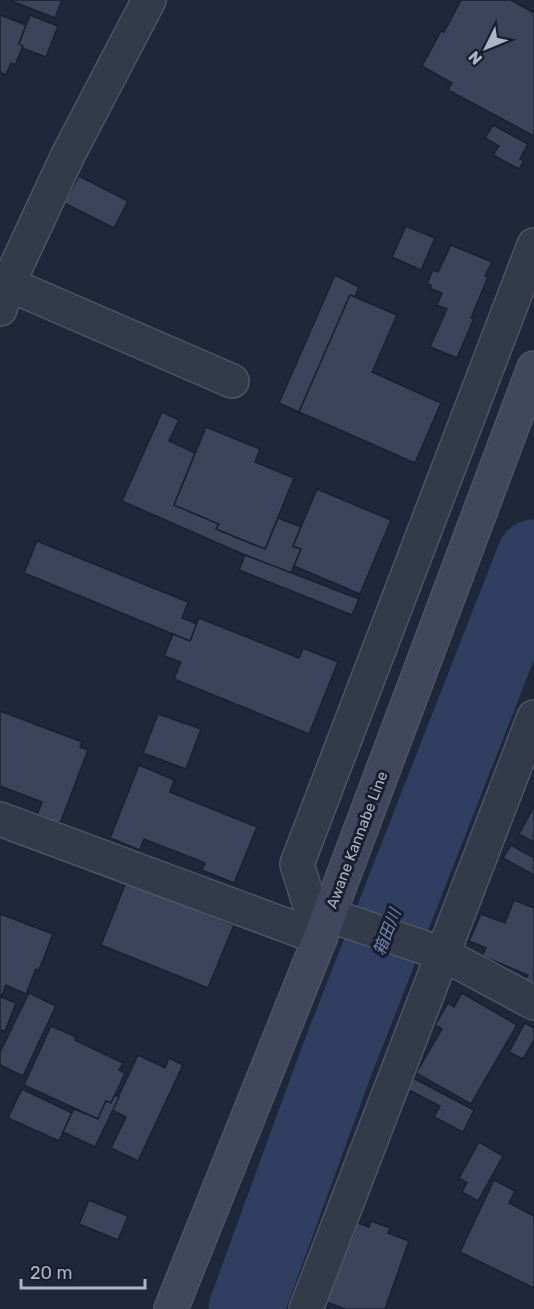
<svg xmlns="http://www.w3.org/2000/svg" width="534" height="1309" font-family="Rubik,'Noto Sans JP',sans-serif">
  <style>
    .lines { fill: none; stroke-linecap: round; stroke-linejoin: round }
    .river { stroke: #303e61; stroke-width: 75 }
    .building { fill: #3b445b; stroke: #1b2131; stroke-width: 1.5 }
    .minor-casing { stroke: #4e5465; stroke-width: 36 }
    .secondary-casing { stroke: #4e5465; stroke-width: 36 }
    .minor { stroke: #333a4a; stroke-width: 33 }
    .secondary { stroke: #41485e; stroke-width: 33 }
    .labels { text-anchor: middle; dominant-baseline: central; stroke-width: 6; stroke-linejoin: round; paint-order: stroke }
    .street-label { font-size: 15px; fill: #aeb4c7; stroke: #191f2f }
    .water-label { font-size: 16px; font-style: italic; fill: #7486b2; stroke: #191f2f }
  </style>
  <rect width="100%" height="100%" fill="#1f273a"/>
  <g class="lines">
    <polyline class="river" points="246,1309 337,1060 534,557"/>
  </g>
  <g class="building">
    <polygon points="9,0 62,0 55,18"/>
    <polygon points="461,0 511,0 534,13 534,136 448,90 452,83 422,66 441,31 444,32"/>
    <polygon points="0,15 26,25 19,44 23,46 15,65 11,63 6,75 0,72"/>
    <polygon points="30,15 58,26 46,57 22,48 23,46 19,44"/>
    <polygon points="493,125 528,144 520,159 524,161 519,169 493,155 499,146 485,138"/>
    <polygon points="79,176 128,201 114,228 64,203"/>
    <polygon points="406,226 435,238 421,270 392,257"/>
    <polygon points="451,245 492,262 485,276 488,277 471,318 474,318 457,358 430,347 447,309 437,305 442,293 431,289 431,285 427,284 433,270 438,272"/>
    <polygon points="335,275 359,287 355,297 350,295 299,412 279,403"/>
    <polygon points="350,295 397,315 372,372 441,403 415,463 299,412"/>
    <polygon points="162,412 179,420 169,441 195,453 174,505 219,524 216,529 265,549 278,518 301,527 293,546 301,549 291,573 245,555 122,501"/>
    <polygon points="206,427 260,449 255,462 294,478 265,549 216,529 219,524 174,505"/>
    <polygon points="317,489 391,520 360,594 294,566 301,549 293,546"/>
    <polygon points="37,541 188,602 182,618 197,624 190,641 24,573"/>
    <polygon points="245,555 359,599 352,615 239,570"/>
    <polygon points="199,618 299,658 303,648 338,662 309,734 174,679 181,662 164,656 173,634 190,641"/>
    <polygon points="0,711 82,742 80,747 88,750 61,821 58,823 37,815 42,802 0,786"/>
    <polygon points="158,714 201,729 186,769 143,753"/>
    <polygon points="139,765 174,780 170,792 257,827 234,883 202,870 205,863 144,839 140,850 110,838"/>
    <polygon points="534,806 534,842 519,834"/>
    <polygon points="511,845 534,858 534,875 503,858"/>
    <polygon points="126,882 234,925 208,988 101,945"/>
    <polygon points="514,900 534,908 534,983 525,980 528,975 482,956 486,948 469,941 481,914 505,923"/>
    <polygon points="0,914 53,934 39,970 36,969 26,994 6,985 1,997 16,1003 5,1031 0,1030"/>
    <polygon points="29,993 56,1006 23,1076 0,1065 0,1052"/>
    <polygon points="462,993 517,1025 471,1104 416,1073 442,1029 435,1025 448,1003 454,1007"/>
    <polygon points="525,1023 534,1028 534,1040 523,1059 509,1052"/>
    <polygon points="51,1026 76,1037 75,1040 123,1063 119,1070 125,1073 111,1103 106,1101 98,1119 24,1085"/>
    <polygon points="138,1055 165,1068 169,1058 183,1065 138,1161 111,1148 126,1117 112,1110"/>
    <polygon points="411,1077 474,1110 463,1132 434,1117 440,1106 405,1088"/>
    <polygon points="22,1089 72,1113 59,1141 8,1118"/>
    <polygon points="115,1095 119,1097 95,1147 63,1132 74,1109 98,1119 106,1101 111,1103"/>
    <polygon points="479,1142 503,1156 478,1201 462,1192 467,1183 459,1178"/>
    <polygon points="494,1180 515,1191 509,1203 534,1216 534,1288 460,1252"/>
    <polygon points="89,1200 128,1216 118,1240 79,1224"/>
    <polygon points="371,1221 390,1228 388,1233 409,1241 385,1309 346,1309 326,1302 355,1222 369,1227"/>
  </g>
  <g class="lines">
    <defs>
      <g id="minor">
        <polyline points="8,284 232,381"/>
        <polyline points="0,309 8,284 68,155 149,0"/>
        <polyline points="0,819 320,938"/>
        <polyline points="329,915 443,954 534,1003"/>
        <polyline points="320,938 297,864 534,245"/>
        <polyline points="306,1309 534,717"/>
      </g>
      <polyline id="secondary" points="171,1309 320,938 534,368"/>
    </defs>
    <use href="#minor" class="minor-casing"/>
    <use href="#secondary" class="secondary-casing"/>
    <use href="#minor" class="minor"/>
    <use href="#secondary" class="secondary"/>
  </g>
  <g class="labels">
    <g class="street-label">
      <text transform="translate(357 840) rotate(-69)">Awane Kannabe Line</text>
    </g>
    <g class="water-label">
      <text transform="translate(387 932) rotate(-69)">箱田川</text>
    </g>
  </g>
  <g transform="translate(486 48) rotate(227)" stroke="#191f2f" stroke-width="4.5" paint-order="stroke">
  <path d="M0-4.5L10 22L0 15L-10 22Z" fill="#aeb4c7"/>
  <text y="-9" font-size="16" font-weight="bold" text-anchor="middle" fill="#aeb4c7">N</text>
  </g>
  <path d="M21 1279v9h124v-9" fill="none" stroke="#aeb4c7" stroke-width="3"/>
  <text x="30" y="1279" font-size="18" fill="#aeb4c7" stroke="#191f2f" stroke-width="4.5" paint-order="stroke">20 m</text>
</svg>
